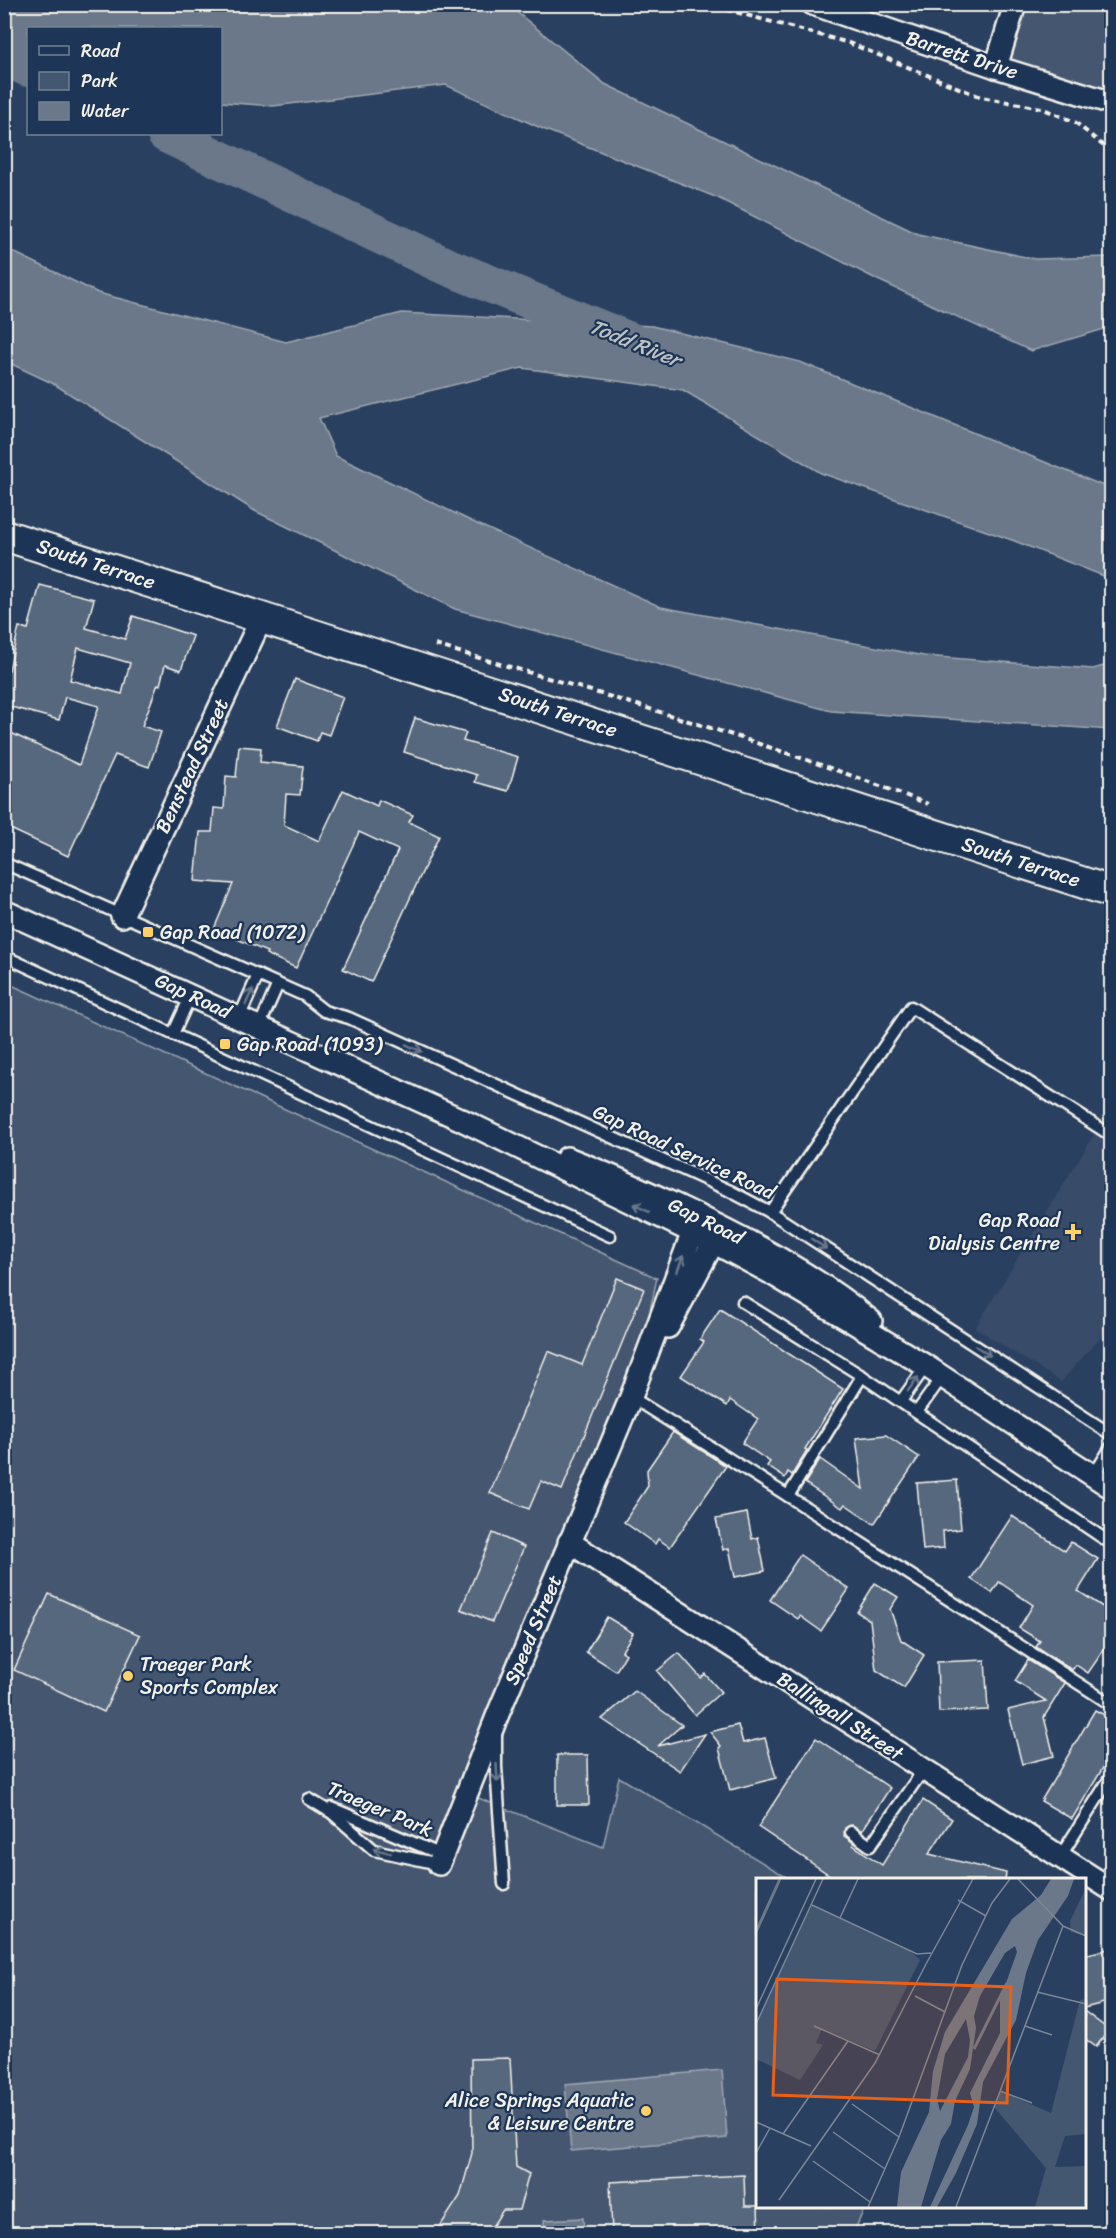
<svg xmlns="http://www.w3.org/2000/svg" width="1116" height="2238" font-family="Sriracha,sans-serif">
  <style>
    .built { fill: #374c69 }
    .green { fill: #445771; stroke: #9ca4ac; stroke-width: 1.5 }
    .water { fill: #6a788a; stroke: #a1a8b0; stroke-width: 1.5 }
    .lines { fill: none; stroke-linecap: round; stroke-linejoin: round }
    .river { stroke: #6a788a; stroke-width: 38 }
    .building { fill: #56677d; stroke: #f4f1e8; stroke-width: 1.5; fill-rule: evenodd }
    .lane-casing { stroke: #f4f1e8; stroke-width: 15 }
    .street-casing { stroke: #f4f1e8; stroke-width: 26 }
    .secondary-casing { stroke: #f4f1e8; stroke-width: 34 }
    .path { stroke: #f4f1e8; stroke-width: 4; stroke-dasharray: 6 4.5; stroke-linecap: butt }
    .lane { stroke: #1d3557; stroke-width: 10 }
    .street { stroke: #1d3557; stroke-width: 21 }
    .secondary { stroke: #1d3557; stroke-width: 30 }
    .oneway { stroke: #68778a }
    .poi-dot { fill: #ffd166; stroke: #1d3557; stroke-width: 2 }
    .labels { text-anchor: middle; dominant-baseline: central; stroke-width: 4.5; stroke-linejoin: round; paint-order: stroke }
    .street-label { font-size: 20px; fill: #f4f1e8; stroke: #1d3557 }
    .poi-label { font-size: 20px; fill: #f4f1e8; stroke: #1d3557; text-anchor: start }
    .water-label { font-size: 21px; font-style: italic; fill: #bdc1c2; stroke: #1d3557 }
    .inset-river { fill: none; stroke: #6a788a; stroke-width: 3 }
    .inset-road { fill: none; stroke: #7b8796; stroke-width: 1.5 }
    .view { fill: #e96117; fill-opacity: 0.15; stroke: #e96117; stroke-width: 3 }
    .inset-edge { fill: none; stroke: #f4f1e8; stroke-width: 3 }
  </style>
  <rect width="100%" height="100%" fill="#2a4060"/>
  <filter id="ink" filterUnits="userSpaceOnUse"><feTurbulence type="fractalNoise" baseFrequency=".0167" numOctaves="2"/><feDisplacementMap in="SourceGraphic" scale="12" xChannelSelector="R" yChannelSelector="G"/><feConvolveMatrix kernelMatrix="1 2 1 2 8 2 1 2 1" color-interpolation-filters="sRGB"/></filter>
  <g filter="url(#ink)">
    <polygon class="built" points="1097,1130 1111,1139 1111,1325 1061,1382 975,1328"/>
    <g class="green">
      <polygon points="1015,5 1111,5 1111,103 996,67"/>
      <polygon points="5,982 657,1278 631,1397 468,1794 603,1847 619,1777 790,1879 758,1880 758,2206 865,2207 853,2234 5,2233"/>
    </g>
    <g class="water">
      <polygon points="4,5 508,5 605,84 918,234 1035,259 1111,257 1111,327 1031,351 878,280 718,198 543,129 446,85 273,106 221,102 220,28 28,28 28,64 5,57"/>
      <polygon points="5,248 98,293 286,342 402,313 652,326 800,362 1111,489 1111,579 1012,540 821,473 683,390 522,368 319,418 336,456 475,523 661,607 924,656 1093,669 1111,664 1111,730 831,711 455,609 255,511 54,384 5,361"/>
      <polygon points="722,2070 727,2138 571,2151 565,2084"/>
      <polygon points="583,2218 584,2233 545,2233 544,2220"/>
    </g>
    <g class="lines">
      <g class="river">
        <polyline points="4,57 28,68"/>
        <polyline points="166,134 441,264 630,341"/>
      </g>
    </g>
    <g class="building">
      <path d="M40,585L94,599L86,628L125,639L133,616L193,636L181,670L165,665L160,685L158,684L142,726L161,732L149,767L115,755L68,856L4,826V748L11,733L79,765L99,706L65,697L59,720L4,705V679L7,669L9,670L19,627L28,629ZM78,648L130,663L122,694L70,680Z"/>
      <polygon points="295,679 343,697 329,735 320,732 317,741 277,726"/>
      <polygon points="415,718 466,733 463,741 518,757 508,791 475,782 477,775 404,752"/>
      <polygon points="239,746 261,748 260,762 303,766 300,795 286,794 284,825 319,841 343,790 377,806 379,800 413,815 409,822 439,836 371,982 343,969 398,850 359,832 296,968 266,954 267,952 214,929 233,884 195,881 200,832 212,832 214,808 224,809 226,776 236,777"/>
      <polygon points="617,1278 644,1289 562,1490 541,1481 529,1509 490,1493 548,1351 582,1365"/>
      <polygon points="720,1309 843,1389 805,1449 807,1450 792,1475 788,1472 785,1478 767,1466 770,1462 742,1443 758,1419 730,1400 727,1406 681,1376 704,1342 700,1339"/>
      <polygon points="673,1432 726,1466 670,1547 658,1539 655,1544 624,1522 648,1486 647,1470"/>
      <polygon points="886,1435 919,1457 874,1524 845,1504 842,1508 805,1483 820,1459 863,1489 856,1438"/>
      <polygon points="957,1480 961,1529 943,1531 944,1548 923,1550 917,1483"/>
      <polygon points="747,1513 752,1539 758,1537 765,1571 735,1577 729,1548 723,1550 716,1519"/>
      <polygon points="1012,1516 1065,1551 1071,1542 1098,1559 1078,1591 1112,1613 1112,1638 1088,1673 1076,1665 1072,1670 1036,1647 1040,1641 1019,1628 1033,1605 999,1582 992,1593 971,1579"/>
      <polygon points="493,1533 524,1547 492,1622 461,1609"/>
      <polygon points="800,1555 849,1589 821,1631 800,1616 798,1619 770,1600"/>
      <polygon points="875,1583 898,1597 890,1609 901,1640 924,1655 904,1688 876,1670 870,1620 857,1612"/>
      <polygon points="49,1594 140,1635 104,1712 14,1670"/>
      <polygon points="607,1617 633,1633 622,1651 626,1654 616,1671 586,1652"/>
      <polygon points="679,1653 701,1678 705,1674 721,1692 695,1715 657,1671"/>
      <polygon points="985,1660 988,1710 939,1712 937,1662"/>
      <polygon points="1028,1660 1065,1683 1044,1717 1054,1756 1022,1764 1008,1710 1046,1701 1015,1681"/>
      <polygon points="635,1691 682,1725 658,1746 705,1734 680,1771 602,1719"/>
      <polygon points="1095,1710 1112,1719 1112,1753 1072,1819 1041,1801"/>
      <polygon points="738,1725 743,1743 765,1738 776,1778 730,1790 719,1748 721,1746 710,1732"/>
      <polygon points="816,1738 890,1788 862,1831 852,1825 845,1828 844,1836 854,1843 853,1845 882,1865 923,1800 952,1819 929,1854 1006,1873 1005,1880 837,1880 758,1827"/>
      <polygon points="557,1755 588,1755 589,1805 557,1805"/>
      <polygon points="1112,1948 1112,2001 1084,2008 1084,1955"/>
      <polygon points="1084,2011 1109,2030 1096,2047 1084,2038"/>
      <polygon points="510,2058 516,2167 529,2174 519,2210 503,2210 487,2234 435,2234 460,2196 472,2153 471,2059"/>
      <polygon points="744,2175 745,2206 758,2206 759,2234 612,2234 610,2182"/>
    </g>
    <g class="lines">
      <defs>
        <g id="lane">
          <polyline points="4,863 305,996 324,1011 349,1018 728,1190 770,1212 1112,1435"/>
          <polyline points="4,956 610,1236"/>
          <polyline points="239,1018 258,975"/>
          <polyline points="259,1027 278,984"/>
          <polyline points="173,1034 191,995"/>
          <polyline points="770,1212 911,1007 1112,1136"/>
          <polyline points="743,1302 862,1376 1112,1544"/>
          <polyline points="631,1397 788,1496 1112,1705"/>
          <polyline points="901,1401 926,1366"/>
          <polyline points="917,1412 942,1377"/>
          <polyline points="1093,1476 1112,1446"/>
          <polyline points="788,1496 862,1376"/>
          <polyline points="496,1736 496,1767 504,1884"/>
          <polyline points="309,1799 332,1813 374,1850 439,1864"/>
          <polyline points="332,1808 442,1855"/>
          <polyline points="851,1832 870,1846 924,1769"/>
          <polyline points="1060,1857 1112,1775"/>
        </g>
        <g id="street">
          <polyline points="813,4 996,67 1112,103"/>
          <polyline points="996,67 1015,4"/>
          <polyline points="4,911 462,1120 713,1242 769,1272 926,1366 1112,1488"/>
          <polyline points="122,916 262,617"/>
          <path d="M567,1158C607,1173 645,1191 684,1209C750,1241 814,1274 871,1321"/>
          <polyline points="668,1327 720,1230"/>
          <polyline points="569,1542 1112,1890"/>
          <polyline points="439,1864 498,1714 631,1397 699,1216"/>
        </g>
        <polyline id="secondary" points="4,535 1112,892"/>
      </defs>
      <use href="#lane" class="lane-casing"/>
      <use href="#street" class="street-casing"/>
      <use href="#secondary" class="secondary-casing"/>
      <g class="path">
        <polyline points="706,4 849,43 981,97 1041,108 1075,122 1112,153"/>
        <path d="M435,645C600,693 767,742 928,804"/>
      </g>
      <use href="#lane" class="lane"/>
      <use href="#street" class="street"/>
      <use href="#secondary" class="secondary"/>
    </g>
    <defs><path id="oneway-shaft" d="M-6 0H5M1.5-3L5.5 0L1.5 3" fill="none" stroke-width="1.6" stroke-linecap="round" stroke-linejoin="round" transform="scale(1.5)"/></defs>
    <g class="oneway">
      <use href="#oneway-shaft" transform="translate(249 997) rotate(-66)"/>
      <use href="#oneway-shaft" transform="translate(414 1048) rotate(24)"/>
      <use href="#oneway-shaft" transform="translate(641 1208) rotate(-154)"/>
      <use href="#oneway-shaft" transform="translate(819 1244) rotate(33)"/>
      <use href="#oneway-shaft" transform="translate(680 1264) rotate(-70)"/>
      <use href="#oneway-shaft" transform="translate(983 1351) rotate(33)"/>
      <use href="#oneway-shaft" transform="translate(913 1384) rotate(-54)"/>
      <use href="#oneway-shaft" transform="translate(497 1773) rotate(87)"/>
      <use href="#oneway-shaft" transform="translate(382 1851) rotate(-166)"/>
    </g>
  </g>
  <g class="poi-dot">
    <rect x="142" y="926" width="12" height="12" rx="3"/>
    <rect x="219" y="1038" width="12" height="12" rx="3"/>
    <path d="M1070 1223h6v6h6v6h-6v6h-6v-6h-6v-6h6z"/>
    <circle cx="128" cy="1676" r="6"/>
    <circle cx="646" cy="2111" r="6"/>
  </g>
  <g class="labels">
    <g class="street-label">
      <text transform="translate(962 55) rotate(18)">Barrett Drive</text>
      <text transform="translate(96 564) rotate(18)">South Terrace</text>
      <text transform="translate(558 712) rotate(18)">South Terrace</text>
      <text transform="translate(192 766) rotate(-65)">Benstead Street</text>
      <text transform="translate(1021 862) rotate(18)">South Terrace</text>
      <text transform="translate(193 996) rotate(25)">Gap Road</text>
      <text transform="translate(684 1152) rotate(25)">Gap Road Service Road</text>
      <text transform="translate(706 1221) rotate(26)">Gap Road</text>
      <text transform="translate(533 1630) rotate(-67)">Speed Street</text>
      <text transform="translate(840 1716) rotate(33)">Ballingall Street</text>
      <text transform="translate(380 1809) rotate(23)">Traeger Park</text>
    </g>
    <g class="poi-label">
      <text x="160" y="932">Gap Road (1072)</text>
      <text x="237" y="1044">Gap Road (1093)</text>
      <text x="1060" y="1220" text-anchor="end">Gap Road<tspan x="1060" dy="23">Dialysis Centre</tspan></text>
      <text x="140" y="1664">Traeger Park<tspan x="140" dy="23">Sports Complex</tspan></text>
      <text x="634" y="2100" text-anchor="end">Alice Springs Aquatic<tspan x="634" dy="23">&amp; Leisure Centre</tspan></text>
    </g>
    <g class="water-label">
      <text transform="translate(635 343) rotate(22)">Todd River</text>
    </g>
  </g>
  <g transform="translate(756 1878)">
    <rect width="330" height="330" fill="#2a4060"/>
    <path d="M330,10V54L329,58L315,54L314,43ZM55,27L152,71L164,82L119,173L66,151L60,165L67,167L44,202L0,181V146ZM330,121V256L309,258L299,289L330,288V329H279L290,290L238,229L244,213L295,235L324,122Z" fill="#445771"/>
    <path d="M295,1H318L312,18L282,62L270,95L260,142L227,204L221,246L200,295L181,329H174L212,247L218,229L214,215L244,155V122L261,74L259,68L249,75L224,118L218,138L220,150L214,191L199,223L195,246L185,262L165,329H141L145,294L173,234L177,193L189,154L256,41L285,17ZM210,141L214,162L212,179L184,233L181,221L189,176Z" fill="#6a788a" fill-rule="evenodd"/>
    <path class="inset-river" d="M0,54L24,1M218,171L251,105"/>
    <path class="inset-road" d="M262,1L307,48L330,58M202,22L230,38M56,27L161,76L175,75M84,40L102,1M170,86L217,1M281,114L330,126M159,118L189,134M0,131L60,1M0,146L67,1M58,148L124,177M269,148L296,157M244,213L276,225M96,226L143,259M0,244L55,268M77,254L129,291M27,256L92,163M0,275L14,250M57,283L114,324M23,322L119,185L170,86M112,329L143,259L206,87L236,25L254,1M200,329L307,48"/>
    <path class="view" d="M21,101L255,109L251,225L17,217Z"/>
    <rect width="330" height="330" class="inset-edge"/>
  </g>
  <rect width="1116" height="2238" fill="none" stroke="#1d3557" stroke-width="24"/>
  <rect x="12" y="12" width="1092" height="2214" fill="none" stroke="#f4f1e8" stroke-width="2" filter="url(#ink)"/>
  <rect x="27" y="27" width="195" height="108" fill="#1d3557" stroke="#738091" stroke-width="1.5"/>
  <rect x="39" y="46" width="30" height="9" fill="#1d3557" stroke="#738091" stroke-width="1.5"/>
  <text x="81" y="57" font-size="18" fill="#f4f1e8">Road</text>
  <rect x="39" y="72" width="30" height="18" fill="#445771" stroke="#738091" stroke-width="1.5"/>
  <text x="81" y="87" font-size="18" fill="#f4f1e8">Park</text>
  <rect x="39" y="102" width="30" height="18" fill="#6a788a" stroke="#738091" stroke-width="1.5"/>
  <text x="81" y="117" font-size="18" fill="#f4f1e8">Water</text>
</svg>
